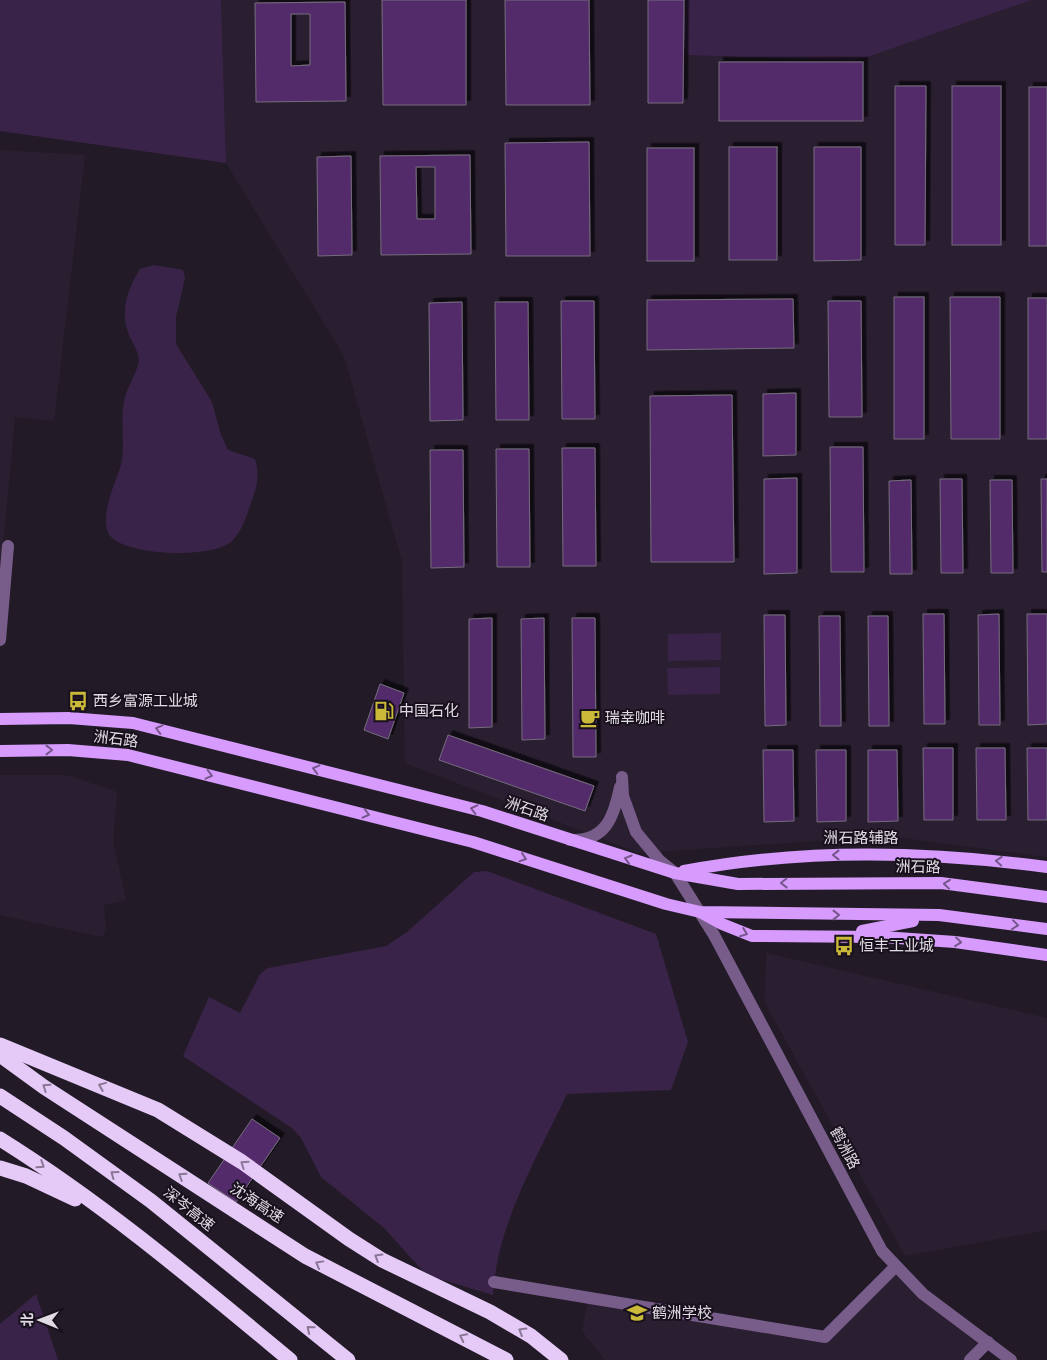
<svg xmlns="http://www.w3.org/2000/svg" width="1047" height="1360" font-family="'Varela Round','Noto Sans SC',sans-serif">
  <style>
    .built { fill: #2a1f31 }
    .green { fill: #3a2348 }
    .building { fill: #532a6b; stroke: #756d7c; fill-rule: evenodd; filter: url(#shadow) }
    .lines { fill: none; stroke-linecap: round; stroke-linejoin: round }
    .minor { stroke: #785d8b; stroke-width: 12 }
    .major { stroke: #d69bfc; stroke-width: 12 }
    .highway { stroke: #e5caf8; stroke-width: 15 }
    .oneway { stroke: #77568c }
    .oneway2 { stroke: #897795 }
    .labels { text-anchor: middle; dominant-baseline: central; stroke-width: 4; stroke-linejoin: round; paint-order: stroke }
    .poi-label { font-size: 15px; fill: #e0dbe3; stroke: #18111d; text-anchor: start }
    .street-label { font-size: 15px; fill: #e0dbe3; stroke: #18111d }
  </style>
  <defs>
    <filter id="shadow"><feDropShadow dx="4.5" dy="-4.5" stdDeviation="0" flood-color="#0009"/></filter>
  </defs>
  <rect width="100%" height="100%" fill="#221b27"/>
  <g class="built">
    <polygon points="221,0 683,0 685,55 856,61 1032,0 1047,0 1047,857 889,836 639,853 405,763 402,561 344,356 226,163"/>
    <polygon points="0,150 85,155 54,421 15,417 0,580"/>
    <polygon points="0,775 66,775 117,792 113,841 126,900 104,905 106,928 102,937 0,915"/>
    <polygon points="766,953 1047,1018 1047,1230 905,1256 765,1003"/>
    <polygon points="896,1266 988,1342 970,1360 605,1360 582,1331 589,1296 825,1337"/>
  </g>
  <g class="green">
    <polygon points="0,0 221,0 226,163 0,131"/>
    <polygon points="683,0 1032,0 856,61 685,55"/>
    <path d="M154,265L183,270L185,278L176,317V344L212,402L221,435L228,450L255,459C260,475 257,487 251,503C247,515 242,531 233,540C215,560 121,556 109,534C99,516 116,482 121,465C126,443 119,419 125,397C128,386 135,376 138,365C141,355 134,346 130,337C119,313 127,290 140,269Z"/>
    <polygon points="721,633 721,660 668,661 668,634"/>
    <polygon points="720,667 720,694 668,695 667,668"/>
    <path d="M487,871L656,934L688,1042L671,1090L567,1094C537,1158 497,1223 493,1295L436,1278L422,1270L384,1228L321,1177L301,1138L292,1128L183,1056L209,997L240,1013L260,974L268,968L386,946L407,932L474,872Z"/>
    <polygon points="36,1294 58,1360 0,1360 0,1324"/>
  </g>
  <g class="building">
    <polygon points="382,0 466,0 466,105 383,105"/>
    <polygon points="505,0 589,0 590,105 506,105"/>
    <polygon points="648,0 684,0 683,103 648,103"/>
    <path d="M345,2L346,101L256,102L255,3ZM291,14H310V65L291,66Z"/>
    <rect x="719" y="62" width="144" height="59"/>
    <polygon points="895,86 926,86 925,245 895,245"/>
    <rect x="952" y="86" width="49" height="159"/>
    <rect x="1029" y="87" width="18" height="159"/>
    <polygon points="589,142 590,256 506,256 505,143"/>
    <rect x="729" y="147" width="48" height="113"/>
    <polygon points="814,147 861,147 861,260 814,261"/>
    <rect x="647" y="148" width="47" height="113"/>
    <path d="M470,155L471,254L381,255L380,156ZM416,167H435V219H417Z"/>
    <polygon points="351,156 352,255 318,256 317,157"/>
    <rect x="894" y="297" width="30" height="142"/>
    <polygon points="950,297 1000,297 1000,439 951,439"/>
    <rect x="1028" y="298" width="19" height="141"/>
    <polygon points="793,299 794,348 647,350 647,300"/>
    <polygon points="561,301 594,301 595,419 562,419"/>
    <polygon points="828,301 861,301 862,417 829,417"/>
    <polygon points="462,302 463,420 430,421 429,303"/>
    <polygon points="495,302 528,302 529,420 496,420"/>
    <polygon points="796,393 796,455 763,456 763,394"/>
    <polygon points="732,395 734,562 651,562 650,396"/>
    <polygon points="830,447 863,447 864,572 831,572"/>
    <polygon points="562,448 595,448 596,566 563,566"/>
    <polygon points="496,449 529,449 530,567 497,567"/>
    <polygon points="430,450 463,450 464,567 431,568"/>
    <polygon points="797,478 797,573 764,574 764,479"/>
    <polygon points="940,479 962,479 963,573 941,573"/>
    <polygon points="1041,479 1047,479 1047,572 1042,572"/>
    <polygon points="911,480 912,574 890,574 889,481"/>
    <polygon points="990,480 1012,480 1013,573 991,573"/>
    <polygon points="923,614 944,614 945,724 924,724"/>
    <polygon points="999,614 1000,725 979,725 978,615"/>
    <polygon points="1027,614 1047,614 1047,724 1028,725"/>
    <polygon points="764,615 785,615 786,725 765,726"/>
    <polygon points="819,616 840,616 841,726 820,726"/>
    <polygon points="868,616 888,616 889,726 869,726"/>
    <polygon points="492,618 492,727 469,728 469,619"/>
    <polygon points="544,618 545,739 522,740 521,619"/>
    <polygon points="572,618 595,618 596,757 573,757"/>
    <polygon points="380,684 404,693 388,739 364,730"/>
    <polygon points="448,735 594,786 585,811 439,760"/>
    <polygon points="923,748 953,748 953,820 924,820"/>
    <polygon points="976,748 1005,748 1006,820 977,820"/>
    <polygon points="1027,748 1047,748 1047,820 1028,820"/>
    <polygon points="763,750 793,750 794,821 764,822"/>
    <polygon points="816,750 846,750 846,821 817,822"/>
    <polygon points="868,750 897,750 898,821 868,822"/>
    <polygon points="252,1119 280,1138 236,1202 208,1183"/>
  </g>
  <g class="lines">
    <g class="minor">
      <polyline points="0,640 8,546"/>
      <polyline points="622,777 623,796 636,832 660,861 675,873 714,935 882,1251 923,1294 1011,1360"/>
      <path d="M570,840C606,842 614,816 620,787"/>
      <polyline points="494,1282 825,1337 896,1266"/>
      <polyline points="970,1360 988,1342"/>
    </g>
    <g class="major">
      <polyline points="0,719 69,718 133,723 482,811 675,873 738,884 941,883 1047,897"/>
      <polyline points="0,751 68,750 128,755 473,842 666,904 700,912 939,915 1047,929"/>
      <path d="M684,871C804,848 926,851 1047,867"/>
      <polyline points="702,913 722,924 752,936 883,937 955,942 1047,955"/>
      <polyline points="862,931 913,921"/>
    </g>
    <g class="highway">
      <polyline points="0,1045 158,1110 242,1162 349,1239 382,1260 490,1312 531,1336 561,1360"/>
      <polyline points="0,1055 44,1087 305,1256 506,1360"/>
      <polyline points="0,1096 64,1138 151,1201 348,1360"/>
      <path d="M0,1139C104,1204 196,1282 290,1360"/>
      <polyline points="0,1168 26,1176 75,1199"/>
    </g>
  </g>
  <defs><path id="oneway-chevron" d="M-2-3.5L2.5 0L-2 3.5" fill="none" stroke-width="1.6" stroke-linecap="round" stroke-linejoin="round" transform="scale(1.25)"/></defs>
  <g class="oneway">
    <use href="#oneway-chevron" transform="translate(159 729) rotate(-166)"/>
    <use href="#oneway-chevron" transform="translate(49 750)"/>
    <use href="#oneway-chevron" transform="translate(316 769) rotate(-166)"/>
    <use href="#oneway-chevron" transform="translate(209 775) rotate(14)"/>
    <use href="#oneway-chevron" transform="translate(474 809) rotate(-166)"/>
    <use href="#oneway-chevron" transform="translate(366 814) rotate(14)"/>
    <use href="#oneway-chevron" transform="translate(836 855) rotate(180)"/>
    <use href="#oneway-chevron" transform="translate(523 858) rotate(18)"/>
    <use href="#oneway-chevron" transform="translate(628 859) rotate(-163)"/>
    <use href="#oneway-chevron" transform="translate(999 861) rotate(-176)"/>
    <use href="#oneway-chevron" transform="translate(784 883) rotate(179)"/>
    <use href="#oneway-chevron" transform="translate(947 884) rotate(-174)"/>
    <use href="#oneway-chevron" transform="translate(836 915)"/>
    <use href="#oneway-chevron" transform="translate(1015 925) rotate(7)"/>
    <use href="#oneway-chevron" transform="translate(744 933) rotate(21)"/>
    <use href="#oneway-chevron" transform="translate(958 942) rotate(6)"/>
  </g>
  <g class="oneway2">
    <use href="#oneway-chevron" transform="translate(102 1086) rotate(-158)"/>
    <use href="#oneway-chevron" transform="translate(46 1087) rotate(-146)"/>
    <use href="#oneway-chevron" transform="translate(244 1164) rotate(-146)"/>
    <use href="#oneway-chevron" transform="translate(41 1165) rotate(33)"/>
    <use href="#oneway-chevron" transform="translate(114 1174) rotate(-144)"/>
    <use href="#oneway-chevron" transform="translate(182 1176) rotate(-147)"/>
    <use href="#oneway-chevron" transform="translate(378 1257) rotate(-149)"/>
    <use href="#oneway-chevron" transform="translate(319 1264) rotate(-151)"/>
    <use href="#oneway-chevron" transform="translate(310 1329) rotate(-141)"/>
    <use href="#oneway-chevron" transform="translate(522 1331) rotate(-149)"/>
    <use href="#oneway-chevron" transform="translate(463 1337) rotate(-154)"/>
  </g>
  <defs>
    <symbol id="bus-bare" viewBox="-9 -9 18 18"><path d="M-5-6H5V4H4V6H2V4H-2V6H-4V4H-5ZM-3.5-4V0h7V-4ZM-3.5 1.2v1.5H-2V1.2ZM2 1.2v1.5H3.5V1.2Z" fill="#cbba39" stroke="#18111d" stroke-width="2.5" paint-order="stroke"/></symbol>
    <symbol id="fuel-bare" viewBox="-9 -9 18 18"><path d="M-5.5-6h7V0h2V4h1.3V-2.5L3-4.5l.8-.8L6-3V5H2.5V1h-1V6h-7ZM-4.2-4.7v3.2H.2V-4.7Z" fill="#cbba39" stroke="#18111d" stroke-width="2.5" paint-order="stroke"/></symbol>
    <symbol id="cafe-bare" viewBox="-9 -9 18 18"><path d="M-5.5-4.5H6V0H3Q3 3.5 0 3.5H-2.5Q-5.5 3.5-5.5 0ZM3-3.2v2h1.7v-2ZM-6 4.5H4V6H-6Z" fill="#cbba39" stroke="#18111d" stroke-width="2.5" paint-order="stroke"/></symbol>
    <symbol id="school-bare" viewBox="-9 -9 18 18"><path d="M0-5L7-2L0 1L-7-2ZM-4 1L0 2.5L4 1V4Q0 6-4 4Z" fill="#cbba39" stroke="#18111d" stroke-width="2.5" paint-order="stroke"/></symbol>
  </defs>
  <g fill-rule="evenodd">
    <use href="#bus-bare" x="64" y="687" width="28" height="28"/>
    <use href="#fuel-bare" x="370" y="697" width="28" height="28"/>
    <use href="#cafe-bare" x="576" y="704" width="28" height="28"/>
    <use href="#bus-bare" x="830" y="932" width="28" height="28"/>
    <use href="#school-bare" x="623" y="1299" width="28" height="28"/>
  </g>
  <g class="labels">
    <g class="poi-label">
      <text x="93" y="701">西乡富源工业城</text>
      <text x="399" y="711">中国石化</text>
      <text x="605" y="718">瑞幸咖啡</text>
      <text x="859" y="946">恒丰工业城</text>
      <text x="652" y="1313">鹤洲学校</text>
    </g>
    <g class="street-label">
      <text transform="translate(116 739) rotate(7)">洲石路</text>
      <text transform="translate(527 809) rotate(19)">洲石路</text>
      <text x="861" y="838">洲石路辅路</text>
      <text transform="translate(918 867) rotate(1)">洲石路</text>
      <text transform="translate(845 1148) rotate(62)">鹤洲路</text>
      <text transform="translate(257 1203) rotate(33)">沈海高速</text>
      <text transform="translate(189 1209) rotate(39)">深岑高速</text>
    </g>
  </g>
  <g transform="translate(40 1320) rotate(271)" stroke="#18111d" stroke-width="4" paint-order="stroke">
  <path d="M0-4L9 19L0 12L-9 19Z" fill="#e0dbe3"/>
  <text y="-8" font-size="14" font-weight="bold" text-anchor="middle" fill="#e0dbe3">北</text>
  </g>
</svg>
